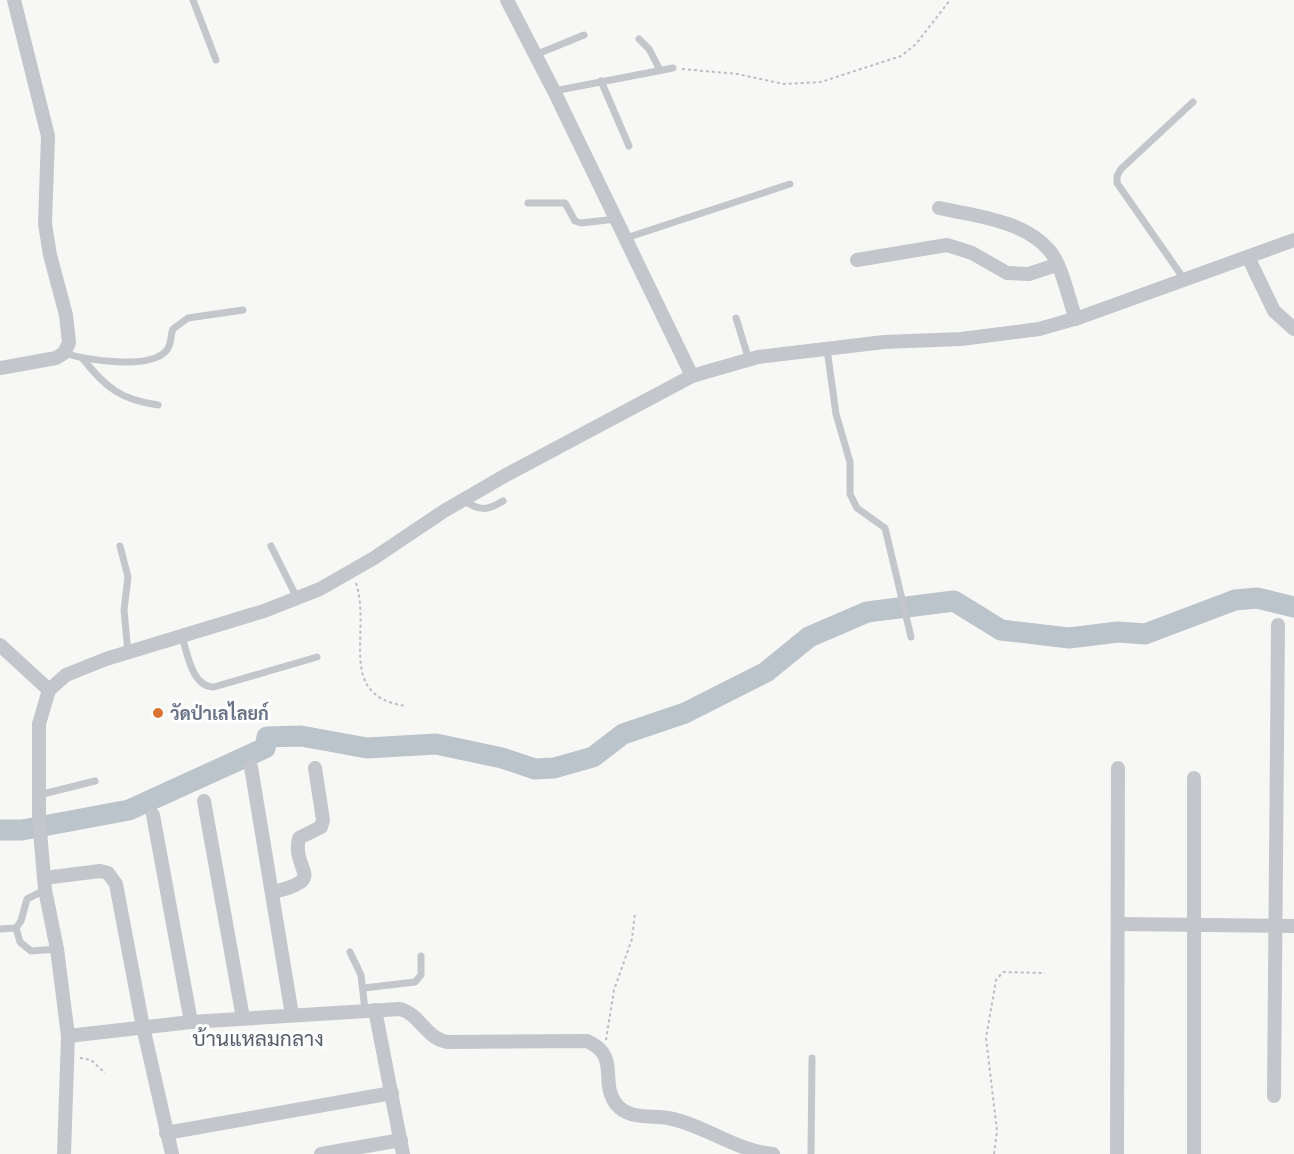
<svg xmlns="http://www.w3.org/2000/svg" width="1294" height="1154" font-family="'Public Sans',Sarabun,sans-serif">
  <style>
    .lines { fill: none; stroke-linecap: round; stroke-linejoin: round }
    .river { stroke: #bbc4ca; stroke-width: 21 }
    .path { stroke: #bbbdc0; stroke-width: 2; stroke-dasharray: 3 3; stroke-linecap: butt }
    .service { stroke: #c3c6ca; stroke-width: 7 }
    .minor { stroke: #c3c6ca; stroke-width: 14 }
    .poi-dot { fill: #dc7431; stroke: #fff; stroke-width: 2 }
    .labels { text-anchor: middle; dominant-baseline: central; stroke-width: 6; stroke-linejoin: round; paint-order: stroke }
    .poi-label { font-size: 18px; font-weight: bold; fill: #687385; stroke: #fff; text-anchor: start }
    .quarter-label { font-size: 21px; fill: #565e6a; stroke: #fff }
  </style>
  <rect width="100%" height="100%" fill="#f7f8f5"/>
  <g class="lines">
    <polyline class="river" points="0,830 22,830 129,810 265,748 267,737 301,736 367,748 436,744 502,758 535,769 554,768 593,757 623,734 685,713 766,672 809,637 867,612 954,601 1001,630 1069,638 1118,632 1145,634 1235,600 1257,598 1294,607"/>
    <g class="path">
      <polyline points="682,69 737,74 784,84 821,82 901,56 916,44 950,0"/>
      <path d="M356,583C372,633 335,696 406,706"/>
      <polyline points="606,1040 614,990 632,939 635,913"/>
      <polyline points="80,1058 91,1060 105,1073"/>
      <polyline points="994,1154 997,1131 986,1038 996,980 1003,972 1045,973"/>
    </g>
    <g class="service">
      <polyline points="193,0 216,60"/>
      <polyline points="639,39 649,49 660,70"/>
      <polyline points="535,55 584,35"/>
      <polyline points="601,81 629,146"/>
      <polyline points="554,91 673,68"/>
      <polyline points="528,203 565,203 575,221 581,223 616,219"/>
      <polyline points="626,238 790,184"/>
      <polyline points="1184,279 1117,183 1117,176 1121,169 1193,102"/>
      <polyline points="736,318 749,360"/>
      <polyline points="827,349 836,414 850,462 850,494 857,508 885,528 911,637"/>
      <path d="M64,353C86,360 149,370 166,351C172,345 170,336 173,329L188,318L243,310"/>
      <path d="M83,359C105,387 121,400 158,405"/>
      <path d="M463,500C479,511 487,511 503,501"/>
      <polyline points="120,546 128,577 124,610 128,653"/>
      <polyline points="271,546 297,598"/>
      <path d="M182,637C188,655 192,687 214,687L317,657"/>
      <polyline points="39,795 95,781"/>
      <polyline points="16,928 21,921 27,899 45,890"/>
      <polyline points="0,929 16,928 20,942 31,951 57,949"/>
      <polyline points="350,952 361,975 365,1010"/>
      <polyline points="364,988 415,982 421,975 421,956"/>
      <polyline points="811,1154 812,1058"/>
    </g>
    <g class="minor">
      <polyline points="507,0 554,91 692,376"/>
      <path d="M939,208C976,216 1023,220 1049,250C1062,264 1069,301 1076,319"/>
      <polyline points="1248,257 1274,311 1294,329"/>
      <polyline points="857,260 947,245 972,253 1007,273 1029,274 1056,265"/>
      <polyline points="0,368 56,358 64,353 69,343 66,315 50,255 45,224 48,136 14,0"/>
      <polyline points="0,645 49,690"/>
      <polyline points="251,767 292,1015"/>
      <polyline points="1194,778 1194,1154"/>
      <polyline points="204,801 243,1018"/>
      <polyline points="153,815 191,1022"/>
      <polyline points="44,878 100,871 108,873 116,884 143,1027 172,1154"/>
      <path d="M274,892C329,878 291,872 299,838L321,827L323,820L315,768"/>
      <polyline points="1118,924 1294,926"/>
      <polyline points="375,1010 403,1154"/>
      <path d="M68,1036L191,1022L400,1009C420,1014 426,1039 448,1042L587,1041C621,1056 599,1081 616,1104C629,1120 650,1115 668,1118C705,1125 736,1151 773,1154"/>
      <polyline points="1274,1096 1278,625"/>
      <polyline points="166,1133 392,1093"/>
      <polyline points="64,1154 68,1036 57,949 45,890 39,819 39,724 49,690 66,675 106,659 264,611 320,589 374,558 444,511 506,475 692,376 758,357 884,342 961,339 1039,329 1081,317 1294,240"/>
      <polyline points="321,1154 401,1140"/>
      <polyline points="1117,1154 1118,768"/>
    </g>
  </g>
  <circle class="poi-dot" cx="158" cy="713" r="6"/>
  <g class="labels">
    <g class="poi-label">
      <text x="170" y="713">วัดป่าเลไลยก์</text>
    </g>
    <g class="quarter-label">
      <text x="258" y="1038">บ้านแหลมกลาง</text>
    </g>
  </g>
</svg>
